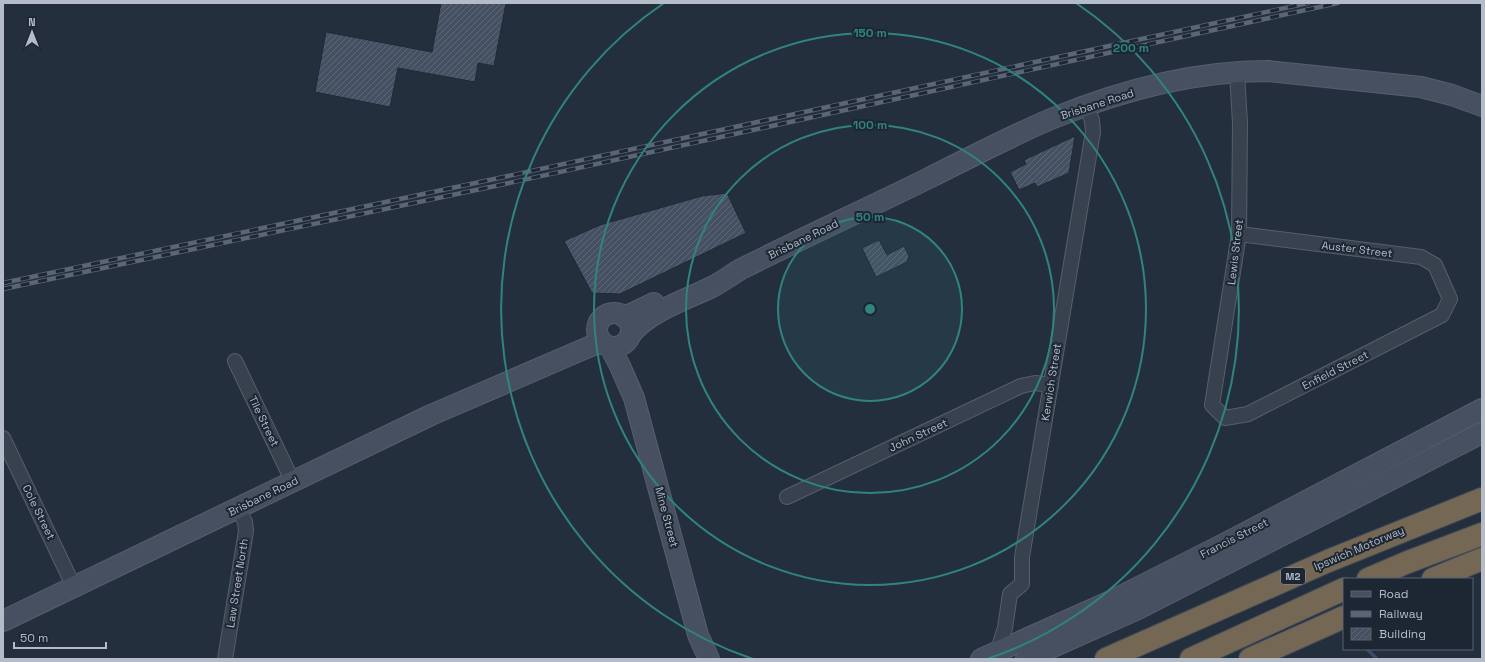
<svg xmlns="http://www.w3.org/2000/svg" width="1485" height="662" font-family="'Space Grotesk',sans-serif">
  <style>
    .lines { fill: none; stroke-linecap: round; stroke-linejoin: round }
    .stream { stroke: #394c67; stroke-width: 3.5 }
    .building { fill: url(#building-hatch); stroke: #1f2835 }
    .street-casing { stroke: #565f6c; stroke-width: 16 }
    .secondary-casing { stroke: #565f6c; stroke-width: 22 }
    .highway-casing { stroke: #434c59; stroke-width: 24 }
    .street { stroke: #38414e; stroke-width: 14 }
    .secondary { stroke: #465061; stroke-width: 20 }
    .highway { stroke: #746855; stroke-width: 22 }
    .rail-casing { stroke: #5a6575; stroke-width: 4.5 }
    .rail { stroke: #1d2633; stroke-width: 3; stroke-dasharray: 9; stroke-linecap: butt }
    .ring { fill: none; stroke: #308480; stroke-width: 2 }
    .labels { text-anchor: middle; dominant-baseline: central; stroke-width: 4; stroke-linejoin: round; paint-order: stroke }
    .shield { fill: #1d2633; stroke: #878f9c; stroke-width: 1 }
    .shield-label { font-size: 10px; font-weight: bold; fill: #b4bcc9 }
    .street-label { font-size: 11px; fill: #b4bcc9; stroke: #1d2633 }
    .centre { fill: #308480; stroke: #1d2633; stroke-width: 2 }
    .ring-label { font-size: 12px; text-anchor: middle; font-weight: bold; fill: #308480; stroke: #1d2633; stroke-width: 4; stroke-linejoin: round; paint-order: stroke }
  </style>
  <defs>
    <pattern id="building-hatch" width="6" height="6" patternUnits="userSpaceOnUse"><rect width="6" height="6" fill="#455162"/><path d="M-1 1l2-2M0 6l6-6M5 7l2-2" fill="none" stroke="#5d6877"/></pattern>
  </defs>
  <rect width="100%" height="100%" fill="#242f3e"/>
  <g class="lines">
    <polyline class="stream" points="1367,649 1377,659"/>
  </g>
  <g class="building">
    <polygon points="441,3 506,3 494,66 478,63 475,82 398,68 390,107 315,92 326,32 432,52"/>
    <polygon points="1075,136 1069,173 1037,187 1035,183 1019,190 1010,172 1026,164 1024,160"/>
    <polygon points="727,193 746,233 620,294 592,293 564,241 600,225 702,196"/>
    <polygon points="879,240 887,255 904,246 909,256 907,262 876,277 862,248"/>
  </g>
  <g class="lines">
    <defs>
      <g id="street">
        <polyline points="1237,73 1240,123 1239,234 1212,405 1225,418 1248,414 1442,315 1450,299 1435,265 1421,257 1239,234"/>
        <polyline points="235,361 293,482"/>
        <polyline points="3,438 74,587"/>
        <polyline points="787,497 1021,386 1035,383 1051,385"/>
        <polyline points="997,653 1005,628 1010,594 1022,584 1022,557 1093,132 1092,120 1086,106"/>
        <polyline points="225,659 246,531 245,522 238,508"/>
      </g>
      <g id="secondary">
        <circle cx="614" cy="330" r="17"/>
        <polyline points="623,316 631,314 654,303"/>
        <path d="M631,334C650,311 685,300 712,287C722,282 731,275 741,269C803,238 866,209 929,178C969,158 1009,137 1051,119C1119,91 1194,71 1268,71L1421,87L1452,95L1482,106"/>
        <polyline points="610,347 620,366 634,398 698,635 709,659"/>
        <polyline points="3,621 431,415 584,349 596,344 604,344"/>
        <polyline points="981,659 1113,600 1222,545 1482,409"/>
        <polyline points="1026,659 1138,609 1482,433"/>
      </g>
      <g id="highway">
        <polyline points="1368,579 1408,562 1482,534"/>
        <polyline points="1433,579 1482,559"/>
        <polyline points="1106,659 1328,561 1482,499"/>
        <polyline points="1191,659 1344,589"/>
        <polyline points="1250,659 1344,617"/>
      </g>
    </defs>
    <use href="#street" class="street-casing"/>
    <use href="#secondary" class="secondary-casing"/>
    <use href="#highway" class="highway-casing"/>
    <use href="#street" class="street"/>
    <use href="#secondary" class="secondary"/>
    <use href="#highway" class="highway"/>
    <defs>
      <g id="rail">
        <polyline points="3,283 499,178 1308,3"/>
        <polyline points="3,289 500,185 1338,3"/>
      </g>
    </defs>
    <use href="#rail" class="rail-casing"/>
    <use href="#rail" class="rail"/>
  </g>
  <circle cx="870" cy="309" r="92" fill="#308480" fill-opacity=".12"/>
  <g class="ring">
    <circle cx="870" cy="309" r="92"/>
    <circle cx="870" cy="309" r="184"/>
    <circle cx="870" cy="309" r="276"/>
    <path d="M753 659A369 369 0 0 1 664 3M1076 3A369 369 0 0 1 987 659"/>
  </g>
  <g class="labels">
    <rect class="shield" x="1281" y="568" width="24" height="16" rx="3"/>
    <g class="shield-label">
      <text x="1293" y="576">M2</text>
    </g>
    <g class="street-label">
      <text transform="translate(1097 104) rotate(-18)">Brisbane Road</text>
      <text transform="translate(803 239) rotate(-26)">Brisbane Road</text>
      <text transform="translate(1357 249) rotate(7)">Auster Street</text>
      <text transform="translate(1235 252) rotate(-83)">Lewis Street</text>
      <text transform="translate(1335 370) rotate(-27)">Enfield Street</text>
      <text transform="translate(1051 382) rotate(-81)">Kerwich Street</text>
      <text transform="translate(264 421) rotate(64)">Tile Street</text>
      <text transform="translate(918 435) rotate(-25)">John Street</text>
      <text transform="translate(263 496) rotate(-26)">Brisbane Road</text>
      <text transform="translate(39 512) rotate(64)">Cole Street</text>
      <text transform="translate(667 517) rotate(75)">Mine Street</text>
      <text transform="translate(1234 538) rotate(-27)">Francis Street</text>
      <text transform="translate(1359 548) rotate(-23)">Ipswich Motorway</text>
      <text transform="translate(237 583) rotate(-81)">Law Street North</text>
    </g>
  </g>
  <circle cx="870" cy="309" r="6" class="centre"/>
  <g class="ring-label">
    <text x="870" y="37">150 m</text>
    <text x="1131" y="52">200 m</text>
    <text x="870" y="129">100 m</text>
    <text x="870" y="221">50 m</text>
  </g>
  <rect width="1485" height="662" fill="none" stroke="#b4bcc9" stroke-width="8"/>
  <rect x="1343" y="578" width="130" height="72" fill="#1d2633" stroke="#59626f"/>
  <rect x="1351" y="591" width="20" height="6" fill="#465061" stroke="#59626f"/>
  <text x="1379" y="598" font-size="12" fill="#b4bcc9">Road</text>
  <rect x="1351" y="611" width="20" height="6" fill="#5a6575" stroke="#59626f"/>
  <text x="1379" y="618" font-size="12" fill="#b4bcc9">Railway</text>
  <rect x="1351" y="628" width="20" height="12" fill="url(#building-hatch)" stroke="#59626f"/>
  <text x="1379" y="638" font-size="12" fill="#b4bcc9">Building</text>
  <g transform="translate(32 32)" stroke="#1d2633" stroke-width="3" paint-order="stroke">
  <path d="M0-3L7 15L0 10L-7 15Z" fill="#b4bcc9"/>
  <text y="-6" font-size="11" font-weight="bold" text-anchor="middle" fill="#b4bcc9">N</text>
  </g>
  <path d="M14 642v6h92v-6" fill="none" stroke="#b4bcc9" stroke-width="2"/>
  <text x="20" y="642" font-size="12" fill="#b4bcc9" stroke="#1d2633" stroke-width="3" paint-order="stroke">50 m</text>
</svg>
